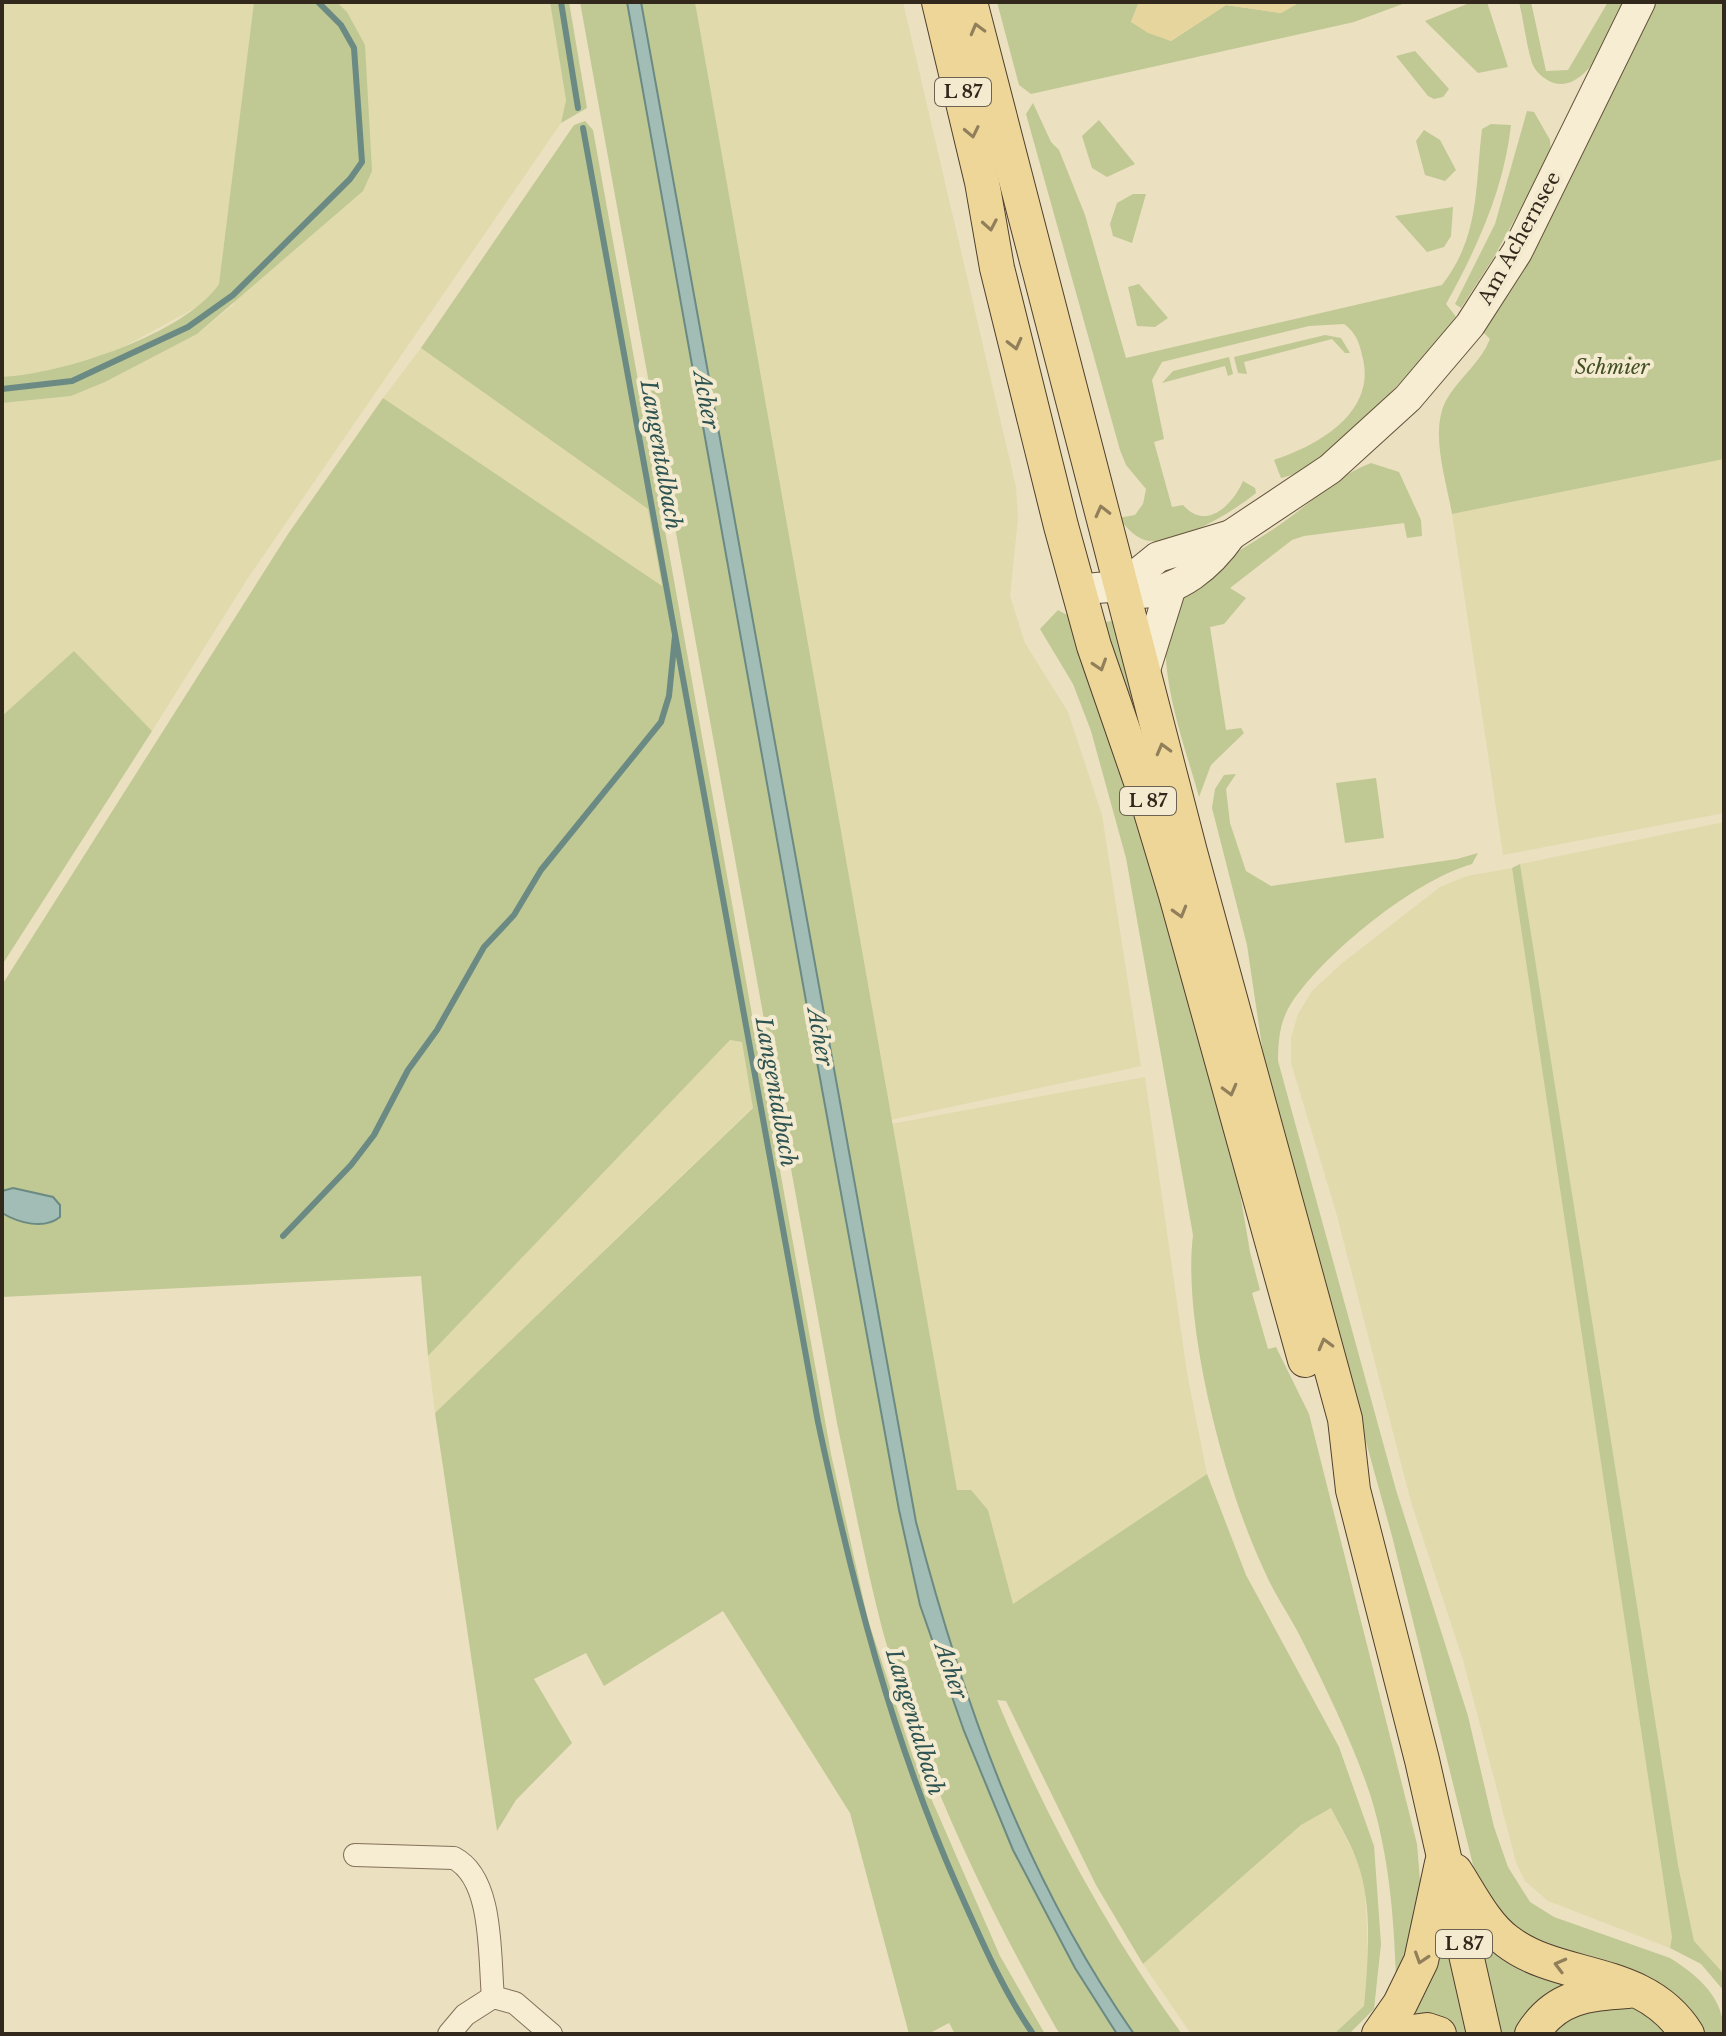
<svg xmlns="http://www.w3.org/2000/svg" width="1726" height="2036" font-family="'Libre Baskerville',serif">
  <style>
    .farmland { fill: #e0daad }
    .green { fill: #c0c894 }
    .sand { fill: #e6d59d }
    .water { fill: #a2bdb6; stroke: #6a8a83; stroke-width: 2 }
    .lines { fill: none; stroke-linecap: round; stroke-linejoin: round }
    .stream { stroke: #6a8a83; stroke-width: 6 }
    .street-casing { stroke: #837159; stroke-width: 24 }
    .secondary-casing { stroke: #64523c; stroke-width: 32 }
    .primary-casing { stroke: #503f2d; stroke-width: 36 }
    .street { stroke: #f6edd2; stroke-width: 22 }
    .secondary { stroke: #f6edd2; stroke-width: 30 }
    .primary { stroke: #edd698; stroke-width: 34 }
    .oneway { stroke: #907f5a }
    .labels { text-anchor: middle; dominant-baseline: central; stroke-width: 8; stroke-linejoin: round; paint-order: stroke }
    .shield { fill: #f3eacf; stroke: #6d6252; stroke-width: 2 }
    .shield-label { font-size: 18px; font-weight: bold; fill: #33281c }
    .street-label { font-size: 20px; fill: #33281c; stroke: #f3eacf }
    .park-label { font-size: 20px; font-style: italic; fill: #424e24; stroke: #f3eacf }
    .water-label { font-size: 22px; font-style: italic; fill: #2c5251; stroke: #f3eacf }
  </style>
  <rect width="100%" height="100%" fill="#ebe0c0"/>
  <g class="farmland">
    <polygon points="2,2 254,2 219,284 206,302 105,357 35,376 2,377"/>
    <polygon points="337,2 550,2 566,100 561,123 248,578 152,731 74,651 2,716 2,403 71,396 105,382 197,334 233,305 347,12"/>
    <polygon points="695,2 903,2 1016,487 1018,518 1010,596 1025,643 1068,712 1102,815 1141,1066 890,1120"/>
    <polygon points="421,348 648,509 662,587 383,398"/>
    <polygon points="1724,459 1724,813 1503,855 1452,514"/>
    <polygon points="1724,822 1724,1974 1694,1941 1678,1865 1520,864"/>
    <polygon points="1512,868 1672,1937 1670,1948 1548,1901 1525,1881 1516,1862 1463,1660 1411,1502 1336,1212 1291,1063 1291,1038 1298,1014 1312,991 1341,964 1440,887 1467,876"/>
    <polygon points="730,1040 742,1042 753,1107 435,1413 428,1356"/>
    <polygon points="1145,1077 1187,1373 1207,1474 1013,1605 988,1510 957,1490 891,1124"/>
    <polygon points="1331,1808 1358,1862 1365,1890 1368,1957 1364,2006 1334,2034 1191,2034 1143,1964 1301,1825"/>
  </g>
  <g class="green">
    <path d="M254,2H337L347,12L365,45L372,171L363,191L197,334L105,382L71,396L2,403V377C63,374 185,334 219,284Z"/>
    <polygon points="550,2 569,2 587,108 561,123 566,100"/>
    <path d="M580,2H627L809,1018L899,1510L920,1605L964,1731L1013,1850L1075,1968L1117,2034H1060L1056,2028C985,1903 922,1771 883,1632C865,1563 852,1493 837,1423Z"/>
    <path d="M641,2H695L957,1490H971L988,1510L1013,1604L1207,1474L1246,1575L1339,1747L1374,1846L1381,1944L1374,2009L1349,2034H1334L1364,2006C1368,1960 1373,1908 1358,1864C1352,1845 1340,1826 1331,1808L1301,1825L1143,1964L1096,1885L1006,1701L997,1700C1046,1817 1107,1931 1182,2034H1134C1025,1878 964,1705 916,1522Z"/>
    <polygon points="997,2 1139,2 1131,22 1171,41 1226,5 1281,13 1300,2 1408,2 1354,22 1031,94 1019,85"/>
    <polygon points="1472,2 1487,2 1508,67 1478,73 1425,21"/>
    <path d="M1519,2H1531L1546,71L1568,70L1608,2H1628C1614,26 1589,93 1554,83C1545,80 1535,72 1532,63C1526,44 1524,22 1519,2Z"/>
    <path d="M1653,2H1724V459L1452,514C1446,478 1427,426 1450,394C1463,375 1482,360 1490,339L1481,330Z"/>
    <polygon points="1415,51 1449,89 1443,97 1434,99 1428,96 1396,56"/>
    <path d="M1033,103L1051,142L1059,150L1085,215L1126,358L1442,285C1480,236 1475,188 1482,129L1491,124L1511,125C1504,189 1477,248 1446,304L1457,318C1424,356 1328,471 1281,478L1274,460C1320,445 1378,411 1362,355C1359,341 1355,332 1344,324L1309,326L1162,362L1152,380L1164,439L1154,442L1172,507L1183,505C1207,532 1233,504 1243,481L1255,488L1256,493C1234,511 1171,551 1142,539C1133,535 1125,526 1118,518L1135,515L1143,504L1146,489L1126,465L1120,450L1026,114Z"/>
    <polygon points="1527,111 1534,112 1550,140 1551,153 1494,257 1461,308 1455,304 1495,224"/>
    <polygon points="1099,120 1135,164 1107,177 1092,168 1082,136"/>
    <polygon points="585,121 593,130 831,1454 868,1620 913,1757 1000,1956 1045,2034 955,2034 949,2023 928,2034 909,2034 850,1813 723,1611 604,1686 586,1653 534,1679 572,1743 516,1800 497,1831 435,1413 753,1108 742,1042 730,1040 428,1356 421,1276 2,1297 2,985 288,534 383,398 662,586 648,509 421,348 574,125"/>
    <polygon points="1424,130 1440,140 1456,170 1445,181 1425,175 1416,141"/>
    <polygon points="1133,194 1146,194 1132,243 1113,236 1110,224 1117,203"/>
    <polygon points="1453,207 1451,236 1444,247 1427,252 1395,216"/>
    <polygon points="1139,284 1168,318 1155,327 1137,326 1128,287"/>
    <polygon points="1325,335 1341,338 1350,353 1345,353 1332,339 1244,362 1247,374 1238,373 1234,357"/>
    <polygon points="1229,357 1233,374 1228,376 1225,366 1162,383 1173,371"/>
    <path d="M1371,463L1399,472L1421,520L1422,536L1407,538L1404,523L1304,536L1292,540L1230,588L1246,598L1224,624L1210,627L1226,730L1241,728L1244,733L1211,765L1199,797C1186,747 1143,640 1181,597C1206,568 1244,549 1275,528C1307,507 1336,476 1371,463Z"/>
    <path d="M1058,610L1071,617L1138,809L1233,1152L1250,1252L1260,1290L1252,1293L1268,1349L1276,1347L1309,1414L1417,1844L1422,1905L1419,1932L1396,1978C1394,1917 1389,1854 1370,1794C1353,1744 1328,1692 1304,1644C1292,1619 1275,1596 1264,1570C1225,1488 1182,1325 1193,1235L1126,858L1091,731L1073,684L1040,629Z"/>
    <polygon points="1117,620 1162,799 1106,628 1106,622"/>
    <polygon points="74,651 152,731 2,965 2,716"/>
    <path d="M1236,774L1226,789L1230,823L1246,871L1271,886L1457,859L1478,853L1472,864C1415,880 1326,952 1292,1002C1280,1020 1278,1040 1278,1061L1396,1490L1468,1716L1494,1827L1508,1867L1530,1902L1554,1917L1670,1958C1700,1977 1724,1998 1724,2034H1703L1520,1939L1476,1877L1392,1536L1268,1087L1247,945L1212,808L1215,789L1224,775Z"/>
    <polygon points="1376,778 1384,838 1345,843 1336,783"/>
    <polygon points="1520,864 1678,1865 1694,1941 1724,1974 1724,1991 1701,1964 1670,1948 1672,1937 1512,868"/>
    <polygon points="1437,1937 1446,1937 1466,2032 1463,2034 1412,2021 1415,1999"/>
    <polygon points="1489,1938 1570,1987 1522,2034 1500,2034 1481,1942"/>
    <polygon points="1631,2003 1673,2034 1543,2034 1562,2013"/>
  </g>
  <polygon class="sand" points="1139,2 1300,2 1281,13 1226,5 1171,41 1148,33 1131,22"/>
  <g class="water">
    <path d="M627,2H641L916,1522C964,1705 1025,1878 1134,2034H1117L1075,1968L1013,1850L964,1731L920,1605L899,1510L809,1018Z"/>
    <path d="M13,1188L53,1197L60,1205V1217C44,1230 19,1223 2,1213V1191Z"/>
  </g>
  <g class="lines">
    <g class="stream">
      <polyline points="561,2 578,108"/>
      <path d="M583,128L818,1422C852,1582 891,1737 958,1888C980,1937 1002,1989 1033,2034"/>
      <polyline points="2,389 72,381 188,327 233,295 350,179 362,162 354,48 341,25 318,2"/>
      <polyline points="283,1236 351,1165 374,1135 408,1070 437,1030 484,947 514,915 541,870 661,722 669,696 675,636"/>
    </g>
    <defs>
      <g id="street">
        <path d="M355,1855L454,1858C494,1879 489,1956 493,1997L515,2003L551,2034"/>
        <polyline points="449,2034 465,2015 493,1997"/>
      </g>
      <g id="secondary">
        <polyline points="1121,587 1158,557 1231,535 1330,469 1408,398 1470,325 1517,252 1640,2"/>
        <path d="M1079,590C1092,589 1110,585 1123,588C1129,589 1134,593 1140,593C1179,592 1210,565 1231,535"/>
        <polyline points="1144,673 1171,587"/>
      </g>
      <g id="primary">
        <polyline points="939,2 982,182 997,268 1061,526 1094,646 1148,802 1176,895 1305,1360"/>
        <polyline points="970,2 1190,852 1345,1419 1353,1490 1422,1760 1484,2034"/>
        <path d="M1455,1871C1470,1894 1485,1925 1507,1941C1560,1982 1644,1966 1687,2034"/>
        <polyline points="1379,2034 1400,2004 1421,1961 1442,1863"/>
        <polyline points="1396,2034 1427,2030 1439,2034"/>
        <path d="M1532,2034C1556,1996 1587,1994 1628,1991"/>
      </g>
    </defs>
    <use href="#street" class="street-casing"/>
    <use href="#secondary" class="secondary-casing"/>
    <use href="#primary" class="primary-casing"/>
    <use href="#street" class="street"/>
    <use href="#secondary" class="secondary"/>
    <use href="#primary" class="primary"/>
  </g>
  <defs><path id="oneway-chevron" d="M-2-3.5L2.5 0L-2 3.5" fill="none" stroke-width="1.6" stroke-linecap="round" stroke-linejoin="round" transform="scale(2)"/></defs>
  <g class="oneway">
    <use href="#oneway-chevron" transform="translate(977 29) rotate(-105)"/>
    <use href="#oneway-chevron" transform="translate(972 132) rotate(78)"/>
    <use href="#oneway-chevron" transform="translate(990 225) rotate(80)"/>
    <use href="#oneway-chevron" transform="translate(1015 344) rotate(76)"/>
    <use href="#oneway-chevron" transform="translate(1102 511) rotate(-104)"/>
    <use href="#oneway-chevron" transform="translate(1100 665) rotate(72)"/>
    <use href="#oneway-chevron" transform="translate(1163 749) rotate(-105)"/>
    <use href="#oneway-chevron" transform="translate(1180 912) rotate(74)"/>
    <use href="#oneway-chevron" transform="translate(1230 1090) rotate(75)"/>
    <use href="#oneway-chevron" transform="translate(1325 1344) rotate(-105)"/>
    <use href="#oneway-chevron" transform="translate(1421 1958) rotate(108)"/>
    <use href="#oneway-chevron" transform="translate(1560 1965) rotate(-165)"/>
  </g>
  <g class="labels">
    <g class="shield">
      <rect x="935" y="78" width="56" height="28" rx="6"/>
      <rect x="1120" y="787" width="56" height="28" rx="6"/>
      <rect x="1436" y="1930" width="56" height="28" rx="6"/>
    </g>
    <g class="shield-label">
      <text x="963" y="92">L 87</text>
      <text x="1148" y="801">L 87</text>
      <text x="1464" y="1944">L 87</text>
    </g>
    <g class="street-label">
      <text transform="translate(1519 238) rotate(-61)">Am Achernsee</text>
    </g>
    <g class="park-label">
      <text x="1612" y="367">Schmier</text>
    </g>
    <g class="water-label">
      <text transform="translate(706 400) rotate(80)">Acher</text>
      <text transform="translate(661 455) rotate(80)">Langentalbach</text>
      <text transform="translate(820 1037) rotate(80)">Acher</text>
      <text transform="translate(776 1092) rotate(80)">Langentalbach</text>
      <text transform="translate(951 1671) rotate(71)">Acher</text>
      <text transform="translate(915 1722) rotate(73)">Langentalbach</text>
    </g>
  </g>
  <rect width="1726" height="2036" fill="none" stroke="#33281c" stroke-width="8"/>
</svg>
